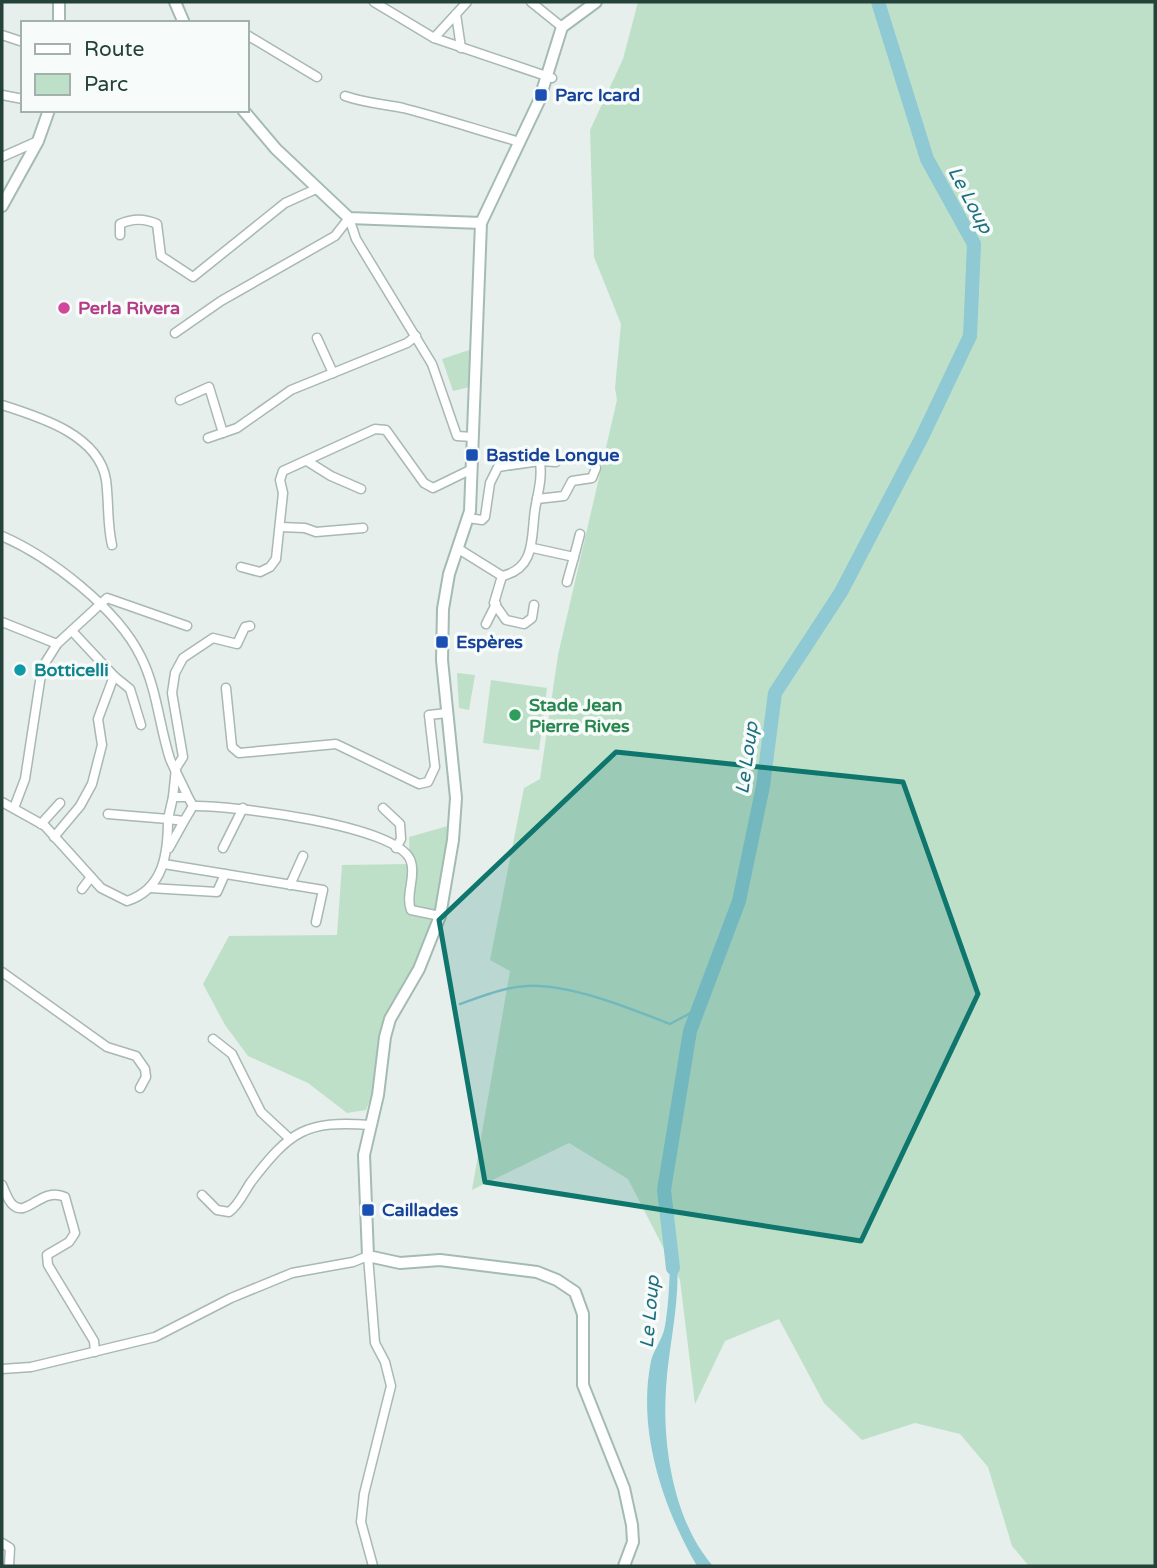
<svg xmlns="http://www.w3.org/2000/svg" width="1157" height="1568" font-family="'Varela Round',sans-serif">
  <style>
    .green { fill: #bfe0c8 }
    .water { fill: #8ec9d4 }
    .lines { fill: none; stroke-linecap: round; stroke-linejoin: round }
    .stream { stroke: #8ec9d4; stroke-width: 2.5 }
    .river { stroke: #8ec9d4; stroke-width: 14 }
    .street-casing { stroke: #a8b8b2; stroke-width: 11 }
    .secondary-casing { stroke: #a4bbb3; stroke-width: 14 }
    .street { stroke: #fff; stroke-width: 8 }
    .secondary { stroke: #fff; stroke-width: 10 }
    .marked { fill: #0f766e; fill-opacity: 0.2; stroke: #0f766e; stroke-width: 5; stroke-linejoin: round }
    .transit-dot { fill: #1a4fb4; stroke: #f7fbf9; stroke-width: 2.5 }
    .hotel-dot { fill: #d1479c; stroke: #f7fbf9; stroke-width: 2.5 }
    .culture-dot { fill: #0f9aa8; stroke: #f7fbf9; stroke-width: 2.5 }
    .leisure-dot { fill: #2e9e5b; stroke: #f7fbf9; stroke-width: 2.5 }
    .labels { text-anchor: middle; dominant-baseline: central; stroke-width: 7; stroke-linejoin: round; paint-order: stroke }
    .transit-label { font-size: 18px; font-weight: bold; fill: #164399; stroke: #f7fbf9; text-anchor: start }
    .hotel-label { font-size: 18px; font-weight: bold; fill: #b23c85; stroke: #f7fbf9; text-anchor: start }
    .culture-label { font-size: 18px; font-weight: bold; fill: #0d838f; stroke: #f7fbf9; text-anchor: start }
    .leisure-label { font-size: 18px; font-weight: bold; fill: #27864d; stroke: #f7fbf9; text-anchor: start }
    .water-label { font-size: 19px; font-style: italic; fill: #1c6f80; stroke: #f7fbf9 }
  </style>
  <rect width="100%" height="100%" fill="#e6efeb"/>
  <g class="green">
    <polygon points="638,2 1155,2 1155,1566 1029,1566 1012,1546 988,1467 960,1434 915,1423 862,1440 824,1403 779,1319 725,1341 695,1404 680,1280 628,1179 569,1143 472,1190 510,971 490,960 524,788 540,779 558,655 617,400 615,388 621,324 594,257 590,130 623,59"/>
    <polygon points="469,350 469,387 453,391 442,359"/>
    <polygon points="457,673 475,675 469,710 459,708"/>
    <polygon points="491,680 547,688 539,750 483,743"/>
    <polygon points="451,825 441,903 418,979 381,1040 375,1087 366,1110 347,1113 308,1083 248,1056 225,1025 203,984 229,936 337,935 342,865 410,864 409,837"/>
  </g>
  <path class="water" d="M676,1249C682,1297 669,1341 666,1388C662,1446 674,1522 713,1566H697C662,1506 637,1429 651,1361C654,1349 663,1339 665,1326C669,1303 670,1274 670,1251Z"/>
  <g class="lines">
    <path class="stream" d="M460,1004C485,995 512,984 539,986C580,988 632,1009 670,1024L698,1009"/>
    <polyline class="river" points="673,1268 664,1190 690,1031 739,901 763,786 775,693 841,592 922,437 970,336 974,244 927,159 878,2"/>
    <defs>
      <g id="street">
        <polyline points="374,2 434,38 552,78"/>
        <polyline points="531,2 562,27"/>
        <polyline points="456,14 461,48"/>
        <polyline points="2,35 23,42"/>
        <polyline points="247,35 317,77"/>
        <polyline points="434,38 467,2"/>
        <polyline points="2,95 23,99"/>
        <path d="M345,96C365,103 383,104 403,108C442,118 481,131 520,142"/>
        <polyline points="2,157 38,141"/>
        <polyline points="349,218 356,239 432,364 457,436 473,437"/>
        <path d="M120,235V224C133,218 144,218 157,224L161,256L193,277L285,203L316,189"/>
        <polyline points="175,333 221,301 335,236 349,218"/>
        <polyline points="317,338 333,373"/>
        <polyline points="180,400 209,387 223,433"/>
        <path d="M2,405C40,417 99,435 106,480C109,502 107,524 112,545"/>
        <polyline points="208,438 237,428 291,390 407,343 416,336"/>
        <polyline points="307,461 331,476 361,489"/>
        <polyline points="540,461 556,462"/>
        <polyline points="537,499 564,496 572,481 592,478 596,468"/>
        <polyline points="280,527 305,528 316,532 363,528"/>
        <path d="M2,536C50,557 117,608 141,657C157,689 159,725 170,759C175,771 183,785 188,797"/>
        <path d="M457,548L502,576C539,568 530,531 536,504C539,488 542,478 540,461L498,467L490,483L485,517L482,520L468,518"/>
        <polyline points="533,548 574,557 580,534"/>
        <polyline points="241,567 260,572 270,567 276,559 283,493 280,480 283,471 375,429 386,430 424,483 433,488 472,469"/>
        <polyline points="502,576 494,603 506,620 524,624 532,618 534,605"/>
        <polyline points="567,582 574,557"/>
        <polyline points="2,622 57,644 42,668 25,779 14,808"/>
        <polyline points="486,624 496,604"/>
        <polyline points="72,631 114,676 130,689 141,725"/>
        <polyline points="57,644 107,598 187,626"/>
        <polyline points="226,688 232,747 239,753 336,744 419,784 428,782 435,767 429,715 447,713"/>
        <polyline points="173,797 176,768 183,757 172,693 175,673 183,658 213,638 237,644 245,627 250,626"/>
        <polygon points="173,797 188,797 193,806 184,821 168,819"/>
        <path d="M2,802L45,826L101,888L127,901C164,889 168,853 168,819L108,814"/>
        <path d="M193,806C228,805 402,825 411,862C416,877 405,895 411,910L440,916"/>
        <polyline points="383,808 400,824 401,839 396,848"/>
        <polyline points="41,824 60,803"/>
        <polyline points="54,837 80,806 92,784 102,745 98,719 114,676"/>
        <polyline points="169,848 184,821"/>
        <polyline points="223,848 243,808"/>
        <polyline points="164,864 323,890 316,922"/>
        <polyline points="290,885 303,856"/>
        <polyline points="150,888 217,892 225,874"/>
        <polyline points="82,889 91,877"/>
        <polyline points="2,972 107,1047 136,1056 145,1069 146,1077 140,1088"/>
        <polyline points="213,1039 232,1054 261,1112 290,1139"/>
        <path d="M2,1185C5,1191 8,1201 13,1205C27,1218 42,1186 65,1197L75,1233L69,1242L47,1255L48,1265L94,1341L95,1352"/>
        <path d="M202,1195L217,1210L229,1212C239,1205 244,1192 251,1182C290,1131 306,1120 370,1125"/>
        <polyline points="2,1369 31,1367 155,1337 231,1298 292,1273 353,1262 368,1256 375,1343 385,1362 391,1386 364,1494 361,1522 373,1566"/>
        <polyline points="2,1543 10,1548 9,1566"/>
      </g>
      <g id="secondary">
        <polyline points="175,2 184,23"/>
        <polyline points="596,2 562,27 539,101 481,223 470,511 449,574 443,609 442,660 456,798 453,840 440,916 419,969 390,1019 385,1037 378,1095 364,1155 368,1256 400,1263 440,1260 537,1272 557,1280 575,1292 583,1314 583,1385 624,1488 632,1525 633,1542 624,1566"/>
        <polyline points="59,23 59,2"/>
        <polyline points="243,110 276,149 349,218 481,223"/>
        <polyline points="2,206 38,141 49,110"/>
      </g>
    </defs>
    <use href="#street" class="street-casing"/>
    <use href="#secondary" class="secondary-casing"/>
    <use href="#street" class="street"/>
    <use href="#secondary" class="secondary"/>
  </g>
  <path class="marked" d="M616,752L903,782L978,994L861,1241L485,1182L439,920Z"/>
  <g class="transit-dot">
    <rect x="534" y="88" width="14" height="14" rx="3.5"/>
    <rect x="465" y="448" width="14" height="14" rx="3.5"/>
    <rect x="435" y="635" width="14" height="14" rx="3.5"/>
    <rect x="361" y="1203" width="14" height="14" rx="3.5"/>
  </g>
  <circle class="hotel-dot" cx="64" cy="308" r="7"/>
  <circle class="culture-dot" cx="20" cy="670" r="7"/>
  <circle class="leisure-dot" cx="515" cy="715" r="7"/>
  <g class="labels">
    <g class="transit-label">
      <text x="555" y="95">Parc Icard</text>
      <text x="486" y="455">Bastide Longue</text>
      <text x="456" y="642">Espères</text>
      <text x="382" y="1210">Caillades</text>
    </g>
    <g class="hotel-label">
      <text x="78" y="308">Perla Rivera</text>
    </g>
    <g class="culture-label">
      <text x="34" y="670">Botticelli</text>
    </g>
    <g class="leisure-label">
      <text x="529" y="705">Stade Jean<tspan x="529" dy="21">Pierre Rives</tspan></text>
    </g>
    <g class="water-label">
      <text transform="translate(970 200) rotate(62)">Le Loup</text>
      <text transform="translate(747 758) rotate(-82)">Le Loup</text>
      <text transform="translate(650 1312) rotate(-85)">Le Loup</text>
    </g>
  </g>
  <rect width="1157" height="1568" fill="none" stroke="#24423a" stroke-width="7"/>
  <rect x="21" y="21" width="228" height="91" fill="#f7fbf9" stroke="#a3b1ad" stroke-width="2"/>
  <rect x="35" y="44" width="35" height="10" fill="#ffffff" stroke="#a3b1ad" stroke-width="2"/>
  <text x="84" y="56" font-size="21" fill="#24423a">Route</text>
  <rect x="35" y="74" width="35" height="21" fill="#bfe0c8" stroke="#a3b1ad" stroke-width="2"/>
  <text x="84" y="91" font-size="21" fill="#24423a">Parc</text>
</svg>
